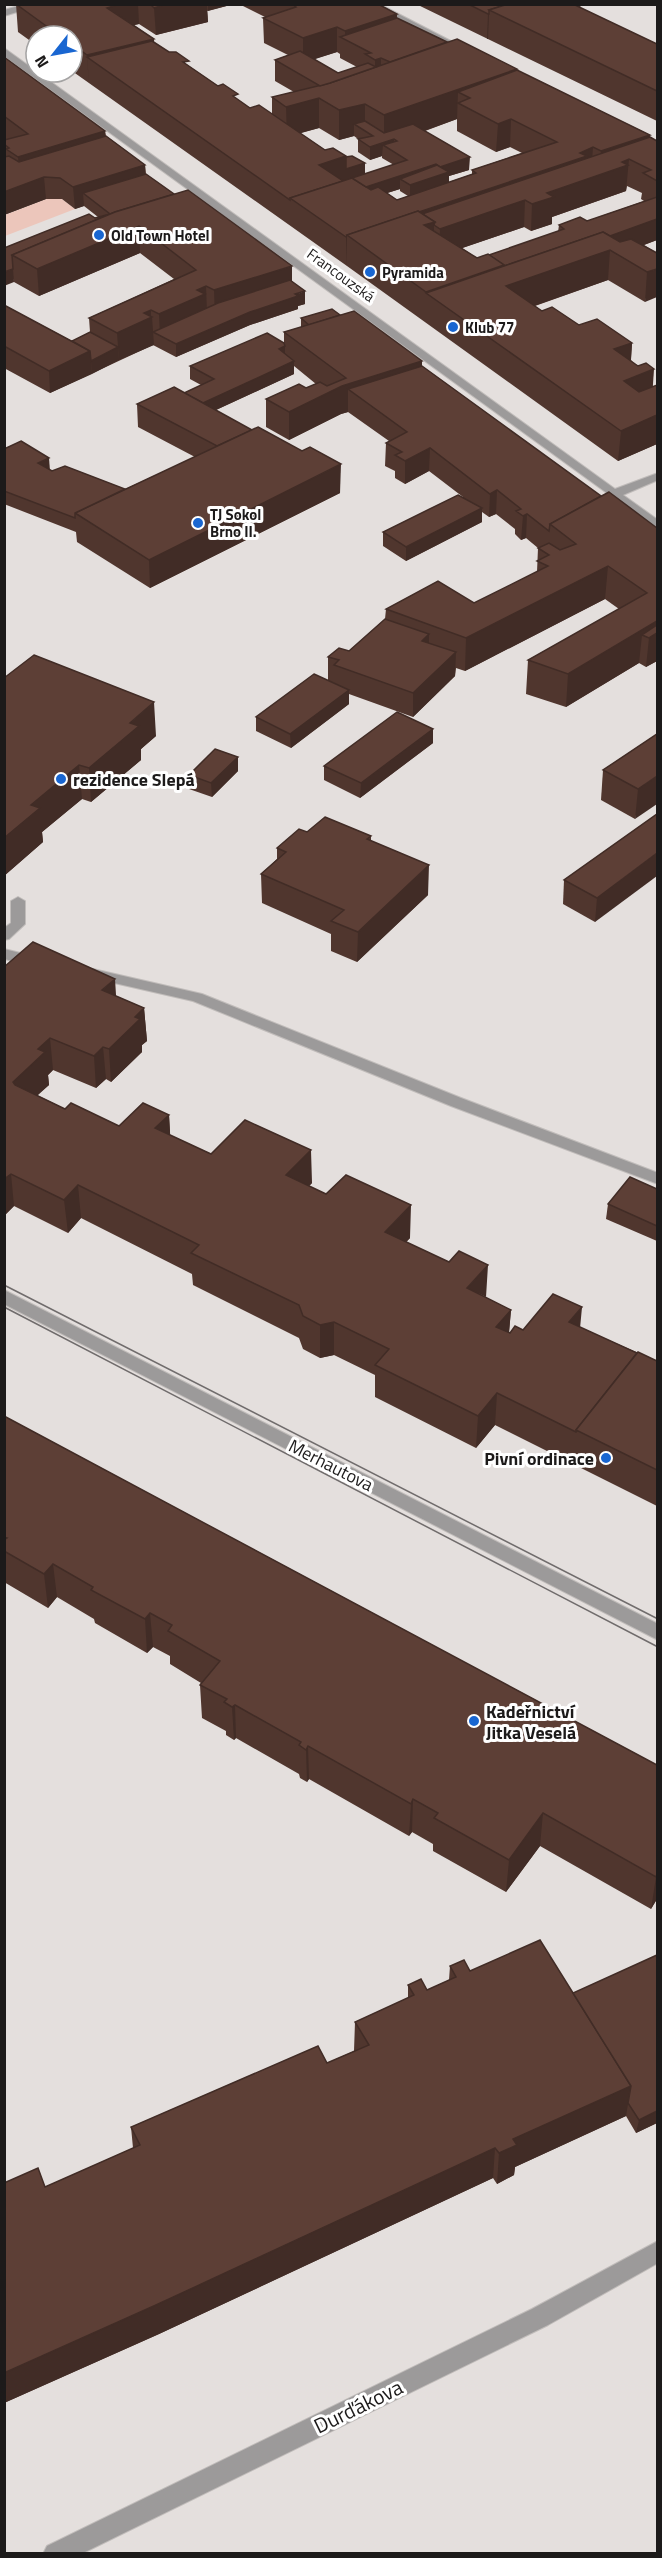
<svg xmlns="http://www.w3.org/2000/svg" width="662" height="2558" font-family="'Titillium Web',sans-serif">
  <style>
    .green { fill: #ecc6bb }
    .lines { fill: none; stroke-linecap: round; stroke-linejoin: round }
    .service-casing { stroke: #c0bcba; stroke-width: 2 }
    .minor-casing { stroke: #c0bcba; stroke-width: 2 }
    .tertiary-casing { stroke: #c0bcba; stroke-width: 2 }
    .service { fill: #9c9a9a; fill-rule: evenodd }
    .minor { fill: #9c9a9a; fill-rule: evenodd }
    .tertiary { fill: #9c9a9a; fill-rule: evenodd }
    .tram { stroke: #706c6c; stroke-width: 1.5 }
    .wall { fill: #50362e; fill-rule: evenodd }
    .shaded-wall { fill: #412c26 }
    .building { fill: #5d3f36; stroke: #412c26; stroke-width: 1.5 }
    .poi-dot { fill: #1966d1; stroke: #fff; stroke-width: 2 }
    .labels { text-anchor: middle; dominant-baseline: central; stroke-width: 6; stroke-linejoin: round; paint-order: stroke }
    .far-poi-label { font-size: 15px; font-weight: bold; fill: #1c1a1a; stroke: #fff; text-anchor: start }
    .far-street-label { font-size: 15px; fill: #1c1a1a; stroke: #fff }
    .poi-label { font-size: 18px; font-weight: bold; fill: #1c1a1a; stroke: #fff; text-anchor: start }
    .street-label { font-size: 18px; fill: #1c1a1a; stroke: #fff }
    .near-street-label { font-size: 21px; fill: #1c1a1a; stroke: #fff }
  </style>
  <rect width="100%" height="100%" fill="#e4dfdd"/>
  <polygon class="green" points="46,199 62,199 75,209 5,236 5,215"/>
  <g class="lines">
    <defs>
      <g id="service">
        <polygon points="4,949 41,958 43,961 36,966 4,959"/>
        <polygon points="93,969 202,994 461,1098 658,1173 658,1184 451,1106 193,1001 88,977 86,974"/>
      </g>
      <g id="minor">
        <polygon points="26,4 43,4 4,16 4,10"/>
        <polygon points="367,4 379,4 472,52 464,54"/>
        <polygon points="4,48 615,489 658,473 658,480 623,495 658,520 658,530 4,56"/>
        <polygon points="18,897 25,901 25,924 9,939 4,940 4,928 11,923 11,901"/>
        <polygon points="658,2241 658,2263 548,2325 81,2554 43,2554 47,2546 532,2309"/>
      </g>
      <polygon id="tertiary" points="4,1290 658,1624 658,1640 4,1304"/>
    </defs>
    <use href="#service" class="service-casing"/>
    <use href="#minor" class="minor-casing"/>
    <use href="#tertiary" class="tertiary-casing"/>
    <use href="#service" class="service"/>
    <use href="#minor" class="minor"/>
    <use href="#tertiary" class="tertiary"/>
    <g class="tram">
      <polyline points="4,1285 658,1619"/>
      <polyline points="4,1307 658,1647"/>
    </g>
  </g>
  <g class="wall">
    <path d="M16,4H234L207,11L208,22L156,35L139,24L134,25L154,39V42L250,108L272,114V97L294,92L275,81V60L288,55L264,43L263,18L265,17L239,4H378L397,14V18L447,42L517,70L650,135V137L657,141V240L644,245L657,253L645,302L608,280L535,306L542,311L579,325L632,343L631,360L653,387L657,385V444L618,461L347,266L72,71V36H36V45L18,32ZM337,52L340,54V58L357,67L338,73L314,59ZM457,119V131L496,152L510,147L522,153L472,170V174L449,182V176L469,170L425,131ZM319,128L339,140L354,136L358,139V152L370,160L382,156V158L394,165L365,174V163L346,157V156L325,150L300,133ZM627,186L642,193L641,199L644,201L587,221L559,225L558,232L489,255L477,258L462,248L524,227L531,231L552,224V217L626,191ZM400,189V191L408,196L397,200L387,193Z"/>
    <polygon points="416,4 581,4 580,8 657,44 657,121"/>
    <polygon points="4,57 105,131 106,136 145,165 146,174 292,281 305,304 298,306 298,309 250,325 176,357 153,345 50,393 4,368 4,305 72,341 90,332 89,318 174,279 140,253 39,296 14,282 4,248 98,217 84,206 75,209 62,199 46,199 4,215"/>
    <polygon points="340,315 422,361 422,366 601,496 657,528 657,661 646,667 639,663 566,707 526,694 528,660 619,609 605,599 465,671 456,668 455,676 413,717 349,694 349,704 291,748 256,731 256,717 334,683 328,681 328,657 349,651 385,619 386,609 474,603 537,572 538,548 526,538 521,540 515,534 515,529 496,514 489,517 482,512 482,522 406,561 383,546 383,532 463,497 429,471 405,484 395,478 395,471 385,466 386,443 389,441 348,412 341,414 289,440 266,427 266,399 306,388 316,384 294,366 294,374 216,410 340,493 150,588 77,542 76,532 4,504 4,449 52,471 125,489 195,457 138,427 137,404 184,393 201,385 190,379 190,366 284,343 284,332 301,327 301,318"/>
    <polygon points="4,678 156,736 141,749 141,760 91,802 82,799 42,832 43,842 4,876"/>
    <polygon points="433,729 433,743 360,798 324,780 324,766"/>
    <polygon points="657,734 635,819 601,800 603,770"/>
    <polygon points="238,757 238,771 212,797 189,789 189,775"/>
    <polygon points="657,814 595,922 563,904 564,880"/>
    <polygon points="307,832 371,836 371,841 428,895 357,962 331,951 331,934 262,903 261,874 277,859 277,848"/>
    <polygon points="4,967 116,996 144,1008 147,1041 142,1045 142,1052 111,1082 106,1079 96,1088 53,1070 48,1075 49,1085 37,1095 65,1109 119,1126 169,1115 170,1135 211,1154 312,1183 309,1186 410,1238 406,1242 486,1298 511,1310 509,1333 523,1330 581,1328 657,1361 657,1506 495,1425 476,1448 375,1397 375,1375 334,1355 320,1358 303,1349 299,1338 193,1285 192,1274 81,1218 68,1233 14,1206 4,1216"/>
    <polygon points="657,1189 657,1241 606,1219 608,1204"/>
    <polygon points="4,1416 657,1765 657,1899 651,1909 540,1846 506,1892 433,1851 433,1844 412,1832 409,1836 309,1779 307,1782 300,1778 299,1774 236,1738 234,1740 226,1735 226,1731 202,1718 200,1685 201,1683 170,1664 170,1656 153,1647 147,1653 95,1623 94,1619 57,1597 48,1608 4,1582"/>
    <polygon points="450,1966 573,1993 657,2123 636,2133 626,2116 515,2167 514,2175 497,2184 493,2178 159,2334 4,2403 4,2183 45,2187 133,2148 131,2127 327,2063 354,2051 355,2022 408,1998 408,1985 427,1990 449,1980"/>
  </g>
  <g class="shaded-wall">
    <polygon points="120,4 138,4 139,24 130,26 107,8"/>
    <polygon points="167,4 207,4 208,22 156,35 154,8"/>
    <polygon points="208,4 234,4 208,11"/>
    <polygon points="397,14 396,39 345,40 345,31"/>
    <polygon points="488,14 489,14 488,39 487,39"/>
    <polygon points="337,27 337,52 303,63 303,38"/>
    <polygon points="154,39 155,66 87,57 89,83 87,55"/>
    <polygon points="381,58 381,74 375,76 375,60"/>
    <polygon points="517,69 516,98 470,98 458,92 457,119 396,141 394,139 394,152 383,145 382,156 370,160 370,147 384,143 384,115"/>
    <polygon points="319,98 319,128 287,137 286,107"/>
    <polygon points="365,104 365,131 354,124 354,136 339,140 339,110"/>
    <polygon points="511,119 510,147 496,152 498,124"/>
    <polygon points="105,131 107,157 20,184 18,157"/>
    <polygon points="650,135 648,163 629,159 626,191 552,217 552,224 531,231 532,204 525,200 524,227 439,256 440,229 434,225 434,252 348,236 593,147 591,176 599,175 601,151"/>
    <polygon points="346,156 346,169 365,163 365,176 436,164 435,176 440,167 470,157 469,170 449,176 449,184 410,198 410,185 400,179 400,189 346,206 319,165"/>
    <polygon points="145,165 146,187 83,193 84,206 75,209 73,187"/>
    <polygon points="44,177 46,199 4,215 4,192"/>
    <polygon points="657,219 657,240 617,255 610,250 608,280 505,316 426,293 426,292 504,265 504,273"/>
    <polygon points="139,226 140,253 39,296 37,269"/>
    <polygon points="346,237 347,237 346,266"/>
    <polygon points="292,266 292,293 215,318 214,290"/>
    <polygon points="13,269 14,282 4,286 4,272"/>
    <polygon points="657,269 657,297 645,302 647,272"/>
    <polygon points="206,286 207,313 160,336 159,314 197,290"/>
    <polygon points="305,291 305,304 298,306 298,309 250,325 176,357 176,344 250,312"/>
    <polygon points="151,310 151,318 152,317 154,345 119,360 117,333 144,313"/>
    <polygon points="632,343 630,373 614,349"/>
    <polygon points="285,346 285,359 279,349"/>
    <polygon points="118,347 119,360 92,374 91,361"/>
    <polygon points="90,351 92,374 50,393 49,371"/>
    <polygon points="294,361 294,374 194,420 194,407"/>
    <polygon points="422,361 422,388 348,389 348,412 341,414 289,440 289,412 342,386"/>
    <polygon points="654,369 652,399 621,411 624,381"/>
    <polygon points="657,415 657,444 618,461 621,431"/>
    <polygon points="430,448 429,471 405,484 405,461"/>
    <polygon points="49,458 50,471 38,463"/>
    <polygon points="341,464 340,493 150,588 149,560"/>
    <polygon points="497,490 496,514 489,517 490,494"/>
    <polygon points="482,508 482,522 406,561 406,547"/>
    <polygon points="527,514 526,538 521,540 523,516"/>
    <polygon points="608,566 605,599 465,671 466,638"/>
    <polygon points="657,621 657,661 646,667 649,638 642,635 639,663 566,707 568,674"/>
    <polygon points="429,634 429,658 422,641"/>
    <polygon points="456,652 455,676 413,717 413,693"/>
    <polygon points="349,690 349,704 291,748 290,734"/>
    <polygon points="154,702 156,736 141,749 141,760 91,802 89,768 130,723"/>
    <polygon points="433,729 433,743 360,798 361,783"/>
    <polygon points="238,757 238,771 212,797 211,783"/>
    <polygon points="79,765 82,799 42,832 43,842 4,876 4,838 31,805"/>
    <polygon points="657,776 657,804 635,819 638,789"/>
    <polygon points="657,853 657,876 595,922 597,898"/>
    <polygon points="429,865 428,895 357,962 358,932"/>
    <polygon points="115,979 117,1011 102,990"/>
    <polygon points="144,1008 147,1041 142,1045 142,1052 111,1082 109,1049 135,1017"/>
    <polygon points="50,1038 53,1070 48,1075 49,1085 16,1115 13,1082 38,1049"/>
    <polygon points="103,1047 106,1079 96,1088 94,1056"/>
    <polygon points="169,1115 171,1148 155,1128"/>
    <polygon points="311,1150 312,1183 287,1208 286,1175"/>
    <polygon points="11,1174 14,1206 4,1216 4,1179"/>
    <polygon points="78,1185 81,1218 68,1233 64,1200"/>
    <polygon points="411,1205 410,1238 384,1265 385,1232"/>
    <polygon points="488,1265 486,1297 467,1288"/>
    <polygon points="582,1307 579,1339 569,1322"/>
    <polygon points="511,1310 508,1342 496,1327"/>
    <polygon points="334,1322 334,1355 320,1358 320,1325"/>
    <polygon points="497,1393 495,1425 476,1448 478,1416"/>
    <polygon points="53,1564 57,1597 48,1608 44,1574"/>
    <polygon points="150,1613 153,1647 147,1653 145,1619"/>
    <polygon points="235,1705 236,1738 234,1740 232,1707"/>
    <polygon points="308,1746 309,1779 307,1782 306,1750"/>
    <polygon points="413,1799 412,1832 409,1836 411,1804"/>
    <polygon points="543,1813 540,1846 506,1892 509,1860"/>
    <polygon points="657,1874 657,1899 651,1909 656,1877"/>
    <polygon points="631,2086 626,2116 515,2167 514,2175 497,2184 499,2153 513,2139"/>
    <polygon points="657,2111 657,2123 636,2133 639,2120"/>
    <polygon points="495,2148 493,2178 159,2334 4,2403 4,2373"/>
  </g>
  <g class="building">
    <polygon points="16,4 120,4 107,8 154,39 87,55 72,44 72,36 60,36"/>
    <polygon points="150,4 167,4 154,8"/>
    <polygon points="292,4 378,4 397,14 345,31 337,27 303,38 263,18 296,7"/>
    <polygon points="468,4 508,4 489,10 489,14 488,14"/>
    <polygon points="508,4 573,4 657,44 657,91 489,10"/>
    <polygon points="397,18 447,42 390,62 381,58 375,60 365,54 371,53 340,37"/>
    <polygon points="457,39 517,69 384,115 365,104 339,110 319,98 286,107 272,97 330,83"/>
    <polygon points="152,41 169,52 176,52 189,61 183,62 218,86 223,84 238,94 233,96 250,108 259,105 325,150 333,148 346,156 319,165 343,181 290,198 290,200 87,57"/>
    <polygon points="300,51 338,73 368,63 376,67 330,83 320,86 275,60"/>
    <polygon points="4,57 105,131 18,157 6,149 9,148 4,144 4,140 28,134 4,116"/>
    <polygon points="517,70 650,135 601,151 593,147 580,153 587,156 419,212 418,211 347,235 346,237 290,198 352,178 371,190 378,187 397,200 476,173 472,170 557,142 511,119 498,124 458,103 470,98 458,92"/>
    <polygon points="365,121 384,133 413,124 470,157 440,167 436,164 366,187 352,178 407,160 383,145 397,141 394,139 370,147 358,139 373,136 354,124"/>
    <polygon points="106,136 145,165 73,187 60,178 44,177 4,192 4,157 9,156 19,162"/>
    <polygon points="650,137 657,141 657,181 643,173 651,170 629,159 622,162 628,165 547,193 554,197 532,204 525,200 440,229 434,225 435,222 422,214"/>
    <polygon points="352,156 365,163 346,169 346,157"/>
    <polygon points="437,165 449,172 410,185 400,179"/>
    <polygon points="146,174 174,194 115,212 12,255 13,269 4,272 4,248 89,214 95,218 110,214 83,193"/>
    <polygon points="188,190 292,266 214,290 206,286 197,290 205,294 159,314 151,310 144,313 152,317 117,333 89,318 196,270 139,226 37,269 12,255 115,212"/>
    <polygon points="657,197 657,219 610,236 603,232 504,266 504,265 489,255 564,229 559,225 580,217 587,221"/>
    <polygon points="418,211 435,222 424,225 477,258 488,254 504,265 426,292 347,235"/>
    <polygon points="603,232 620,242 631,239 657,253 657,269 647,272 610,250 506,286 542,311 552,307 579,325 597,319 632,343 614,349 638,366 646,363 654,369 624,381 639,392 657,385 657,415 621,431 426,293"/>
    <polygon points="290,280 305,291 295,294 298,296 250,312 176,344 153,332 218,303"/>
    <polygon points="4,305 90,351 49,371 4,346"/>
    <polygon points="332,309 340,315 309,325 301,318"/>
    <polygon points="354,311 422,361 342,386 289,412 266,399 299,384 306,388 320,382 327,386 346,378 284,332"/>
    <polygon points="90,332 118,347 91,361 90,351 72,341"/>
    <polygon points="267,333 284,343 285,346 279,349 294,361 203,403 184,393 214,379 190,366"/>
    <polygon points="422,366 601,496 550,524 549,531 527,514 523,516 516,511 521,509 497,490 490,494 430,448 405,461 395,455 402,452 386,443 407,432 348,389"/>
    <polygon points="174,387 252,430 217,446 137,404"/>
    <polygon points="258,427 302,451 310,447 341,464 149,560 75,513"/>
    <polygon points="21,441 49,458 38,463 52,471 65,466 125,489 75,513 75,518 4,491 4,449"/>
    <polygon points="609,492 657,528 657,621 568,674 528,660 647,593 608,566 466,638 386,609 438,581 474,603 548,566 537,561 549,555 538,548 549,543 560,550 576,544 550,524"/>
    <polygon points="458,495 482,508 406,547 383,532"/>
    <polygon points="385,619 429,634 422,641 456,652 413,693 334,665 339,660 328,657 339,648 349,651"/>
    <polygon points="657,625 657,633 649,638 642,635"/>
    <polygon points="34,655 154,702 130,723 139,726 89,768 79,765 31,805 40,808 4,838 4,678"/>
    <polygon points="314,674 349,690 290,734 256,717"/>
    <polygon points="397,712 433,729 361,783 324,766"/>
    <polygon points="657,734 657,776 638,789 603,770"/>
    <polygon points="215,749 238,757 211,783 189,775"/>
    <polygon points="657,814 657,853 597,898 564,880"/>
    <polygon points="325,817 371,836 367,839 429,865 358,932 331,921 344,910 261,874 286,852 277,848 299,829 307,832"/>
    <polygon points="33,942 115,979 102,990 144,1008 135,1017 140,1019 109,1049 103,1047 94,1056 50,1038 38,1049 45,1052 13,1082 15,1085 65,1109 71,1103 119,1126 143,1103 169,1115 155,1128 211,1154 245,1120 311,1150 286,1175 326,1194 346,1175 411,1205 385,1232 449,1262 459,1251 488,1265 467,1288 511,1310 496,1327 510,1333 515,1326 523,1330 553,1294 582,1307 569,1322 637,1353 576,1430 577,1431 576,1432 497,1393 478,1416 375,1365 389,1349 334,1322 320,1325 303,1316 299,1305 191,1253 199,1245 78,1185 64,1200 11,1174 4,1179 4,967"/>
    <polygon points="630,1177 657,1189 657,1226 608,1204"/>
    <polygon points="638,1352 657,1361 657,1470 576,1430"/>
    <polygon points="4,1416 657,1765 657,1874 656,1877 543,1813 509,1860 434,1818 438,1813 413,1799 411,1804 308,1746 306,1750 299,1745 301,1742 235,1705 232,1707 224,1702 227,1699 200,1685 220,1661 168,1631 172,1625 150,1613 145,1619 91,1590 93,1587 53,1564 44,1574 4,1551 4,1540 7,1538 4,1537"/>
    <polygon points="540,1940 631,2086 513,2139 517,2145 499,2153 495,2148 156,2305 4,2373 4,2183 38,2168 45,2187 140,2145 131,2127 318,2046 327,2063 369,2045 355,2022 414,1995 408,1985 421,1979 427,1990 456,1977 450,1966 464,1960 470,1971"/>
    <polygon points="657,1955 657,2111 639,2120 628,2103 631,2086 573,1993"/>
  </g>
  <g class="poi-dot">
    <circle cx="99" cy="235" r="6"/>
    <circle cx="370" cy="272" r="6"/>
    <circle cx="453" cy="327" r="6"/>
    <circle cx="198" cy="523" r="6"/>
    <circle cx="61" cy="779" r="6"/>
    <circle cx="606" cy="1458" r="6"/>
    <circle cx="474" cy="1721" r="6"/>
  </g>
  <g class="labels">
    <g class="far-poi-label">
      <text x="111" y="235">Old Town Hotel</text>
      <text x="382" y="272">Pyramida</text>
      <text x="465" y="327">Klub 77</text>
      <text x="210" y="514">TJ Sokol<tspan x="210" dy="17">Brno II.</tspan></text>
    </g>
    <g class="far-street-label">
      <text transform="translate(341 275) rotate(36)">Francouzská</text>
    </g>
    <g class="poi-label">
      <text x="73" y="779">rezidence Slepá</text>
      <text x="594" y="1458" text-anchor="end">Pivní ordinace</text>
      <text x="486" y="1711">Kadeřnictví<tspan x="486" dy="21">Jitka Veselá</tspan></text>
    </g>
    <g class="street-label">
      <text transform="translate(331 1465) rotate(27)">Merhautova</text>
    </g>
    <g class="near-street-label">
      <text transform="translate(358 2406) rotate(-26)">Durďákova</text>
    </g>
  </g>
  <rect width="662" height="2558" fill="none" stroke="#1c1a1a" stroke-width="12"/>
  <g transform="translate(54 54) rotate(239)"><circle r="28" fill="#ffffff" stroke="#a4a3a3" stroke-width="1.5"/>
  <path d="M0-4.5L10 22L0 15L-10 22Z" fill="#1966d1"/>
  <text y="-9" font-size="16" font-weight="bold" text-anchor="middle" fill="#1c1a1a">N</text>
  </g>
</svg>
